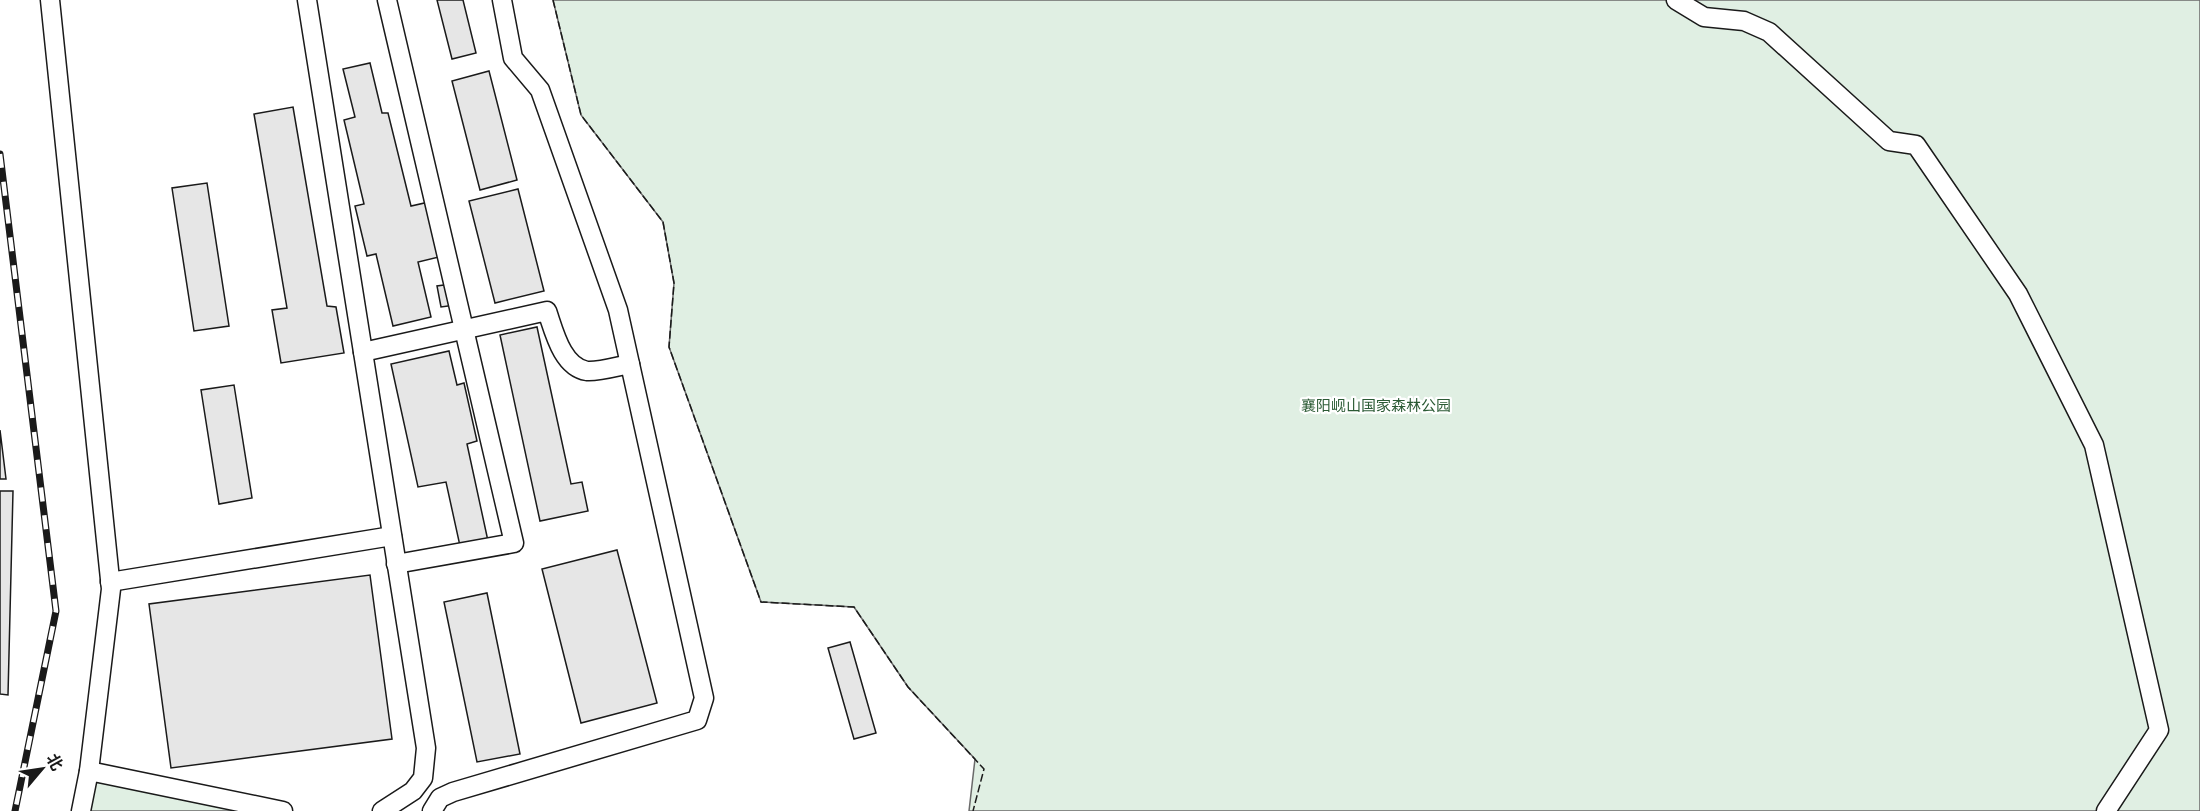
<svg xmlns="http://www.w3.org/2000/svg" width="2200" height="811" font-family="'Work Sans','Noto Sans SC',sans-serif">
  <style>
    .green { fill: #e0efe3; stroke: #6a6a6a; stroke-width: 1.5 }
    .building { fill: #e6e6e6; stroke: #1a1a1a; stroke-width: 1.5 }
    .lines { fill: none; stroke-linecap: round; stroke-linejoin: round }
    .minor-casing { stroke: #1a1a1a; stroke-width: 21 }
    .minor { stroke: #fff; stroke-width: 18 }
    .rail-casing { stroke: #1a1a1a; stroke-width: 7 }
    .rail { stroke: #fff; stroke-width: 4.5; stroke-dasharray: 14; stroke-linecap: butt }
    .fence { stroke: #1a1a1a; stroke-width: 1.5; stroke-dasharray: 8 3; stroke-linecap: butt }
    .labels { text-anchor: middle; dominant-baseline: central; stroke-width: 4.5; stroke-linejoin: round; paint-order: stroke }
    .park-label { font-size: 15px; fill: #2b5a34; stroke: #fff }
  </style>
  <rect width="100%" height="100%" fill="#fff"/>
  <g class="green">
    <polygon points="553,0 2200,0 2200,811 969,811 975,759 908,687 854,607 761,602 669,347 674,283 663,222 581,115"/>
    <polygon points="89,771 284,811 77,811"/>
  </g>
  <g class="building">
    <polygon points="437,0 463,0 476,53 452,59"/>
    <polygon points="370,63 382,113 388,113 411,206 429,202 443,256 418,262 431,317 393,326 376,254 367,256 355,206 364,204 344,120 355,117 343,69"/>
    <polygon points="489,71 517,180 480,190 452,81"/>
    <polygon points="293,107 327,306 336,307 344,353 281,363 272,310 287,308 254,114"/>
    <polygon points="207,183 229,326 194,331 172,188"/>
    <polygon points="518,189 544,291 495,303 469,201"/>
    <polygon points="451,284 455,305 441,307 437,286"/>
    <polygon points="537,327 571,484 582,482 588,511 540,521 500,335"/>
    <polygon points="449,351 457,385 464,383 477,441 467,444 488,541 460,546 446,482 418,487 391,364"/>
    <polygon points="234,385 252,498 219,504 201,390"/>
    <polygon points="0,430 6,479 0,479"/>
    <polygon points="0,491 13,491 8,695 0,694"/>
    <polygon points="617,550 657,703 581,723 542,569"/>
    <polygon points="370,575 392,739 171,768 149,604"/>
    <polygon points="487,593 520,754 477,762 444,602"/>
    <polygon points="850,642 876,733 854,739 828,648"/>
  </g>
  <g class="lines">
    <defs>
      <g id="minor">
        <polyline points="50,0 111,589 89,771"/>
        <polyline points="307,0 426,748 423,778 413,791 382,811"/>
        <polyline points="387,0 514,543 396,564"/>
        <polyline points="1676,0 1704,17 1744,21 1769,32 1889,141 1916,145 2018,294 2094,445 2159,730 2106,811"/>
        <path d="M363,352L547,311C554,331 562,367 587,371C598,372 619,366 630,364"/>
        <polyline points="110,582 392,536"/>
        <polyline points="81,811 89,771 283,811"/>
        <polyline points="432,811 440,798 453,792 697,720 704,698 618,310 540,90 513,58 502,0"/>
      </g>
    </defs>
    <use href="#minor" class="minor-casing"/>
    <use href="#minor" class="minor"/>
    <defs>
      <polyline id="rail" points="0,154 56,611 15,811"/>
    </defs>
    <use href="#rail" class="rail-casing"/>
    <use href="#rail" class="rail"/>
    <polyline class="fence" points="553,0 581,115 663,222 674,283 669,347 761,602 854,607 908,687 984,769 973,811"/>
  </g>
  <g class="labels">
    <g class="park-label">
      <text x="1376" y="406">襄阳岘山国家森林公园</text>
    </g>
  </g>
  <g transform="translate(42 769) rotate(61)" stroke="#ffffff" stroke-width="4.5" paint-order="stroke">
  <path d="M0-4.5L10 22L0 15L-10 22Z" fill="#1a1a1a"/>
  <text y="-9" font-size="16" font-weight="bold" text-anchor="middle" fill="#1a1a1a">北</text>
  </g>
</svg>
